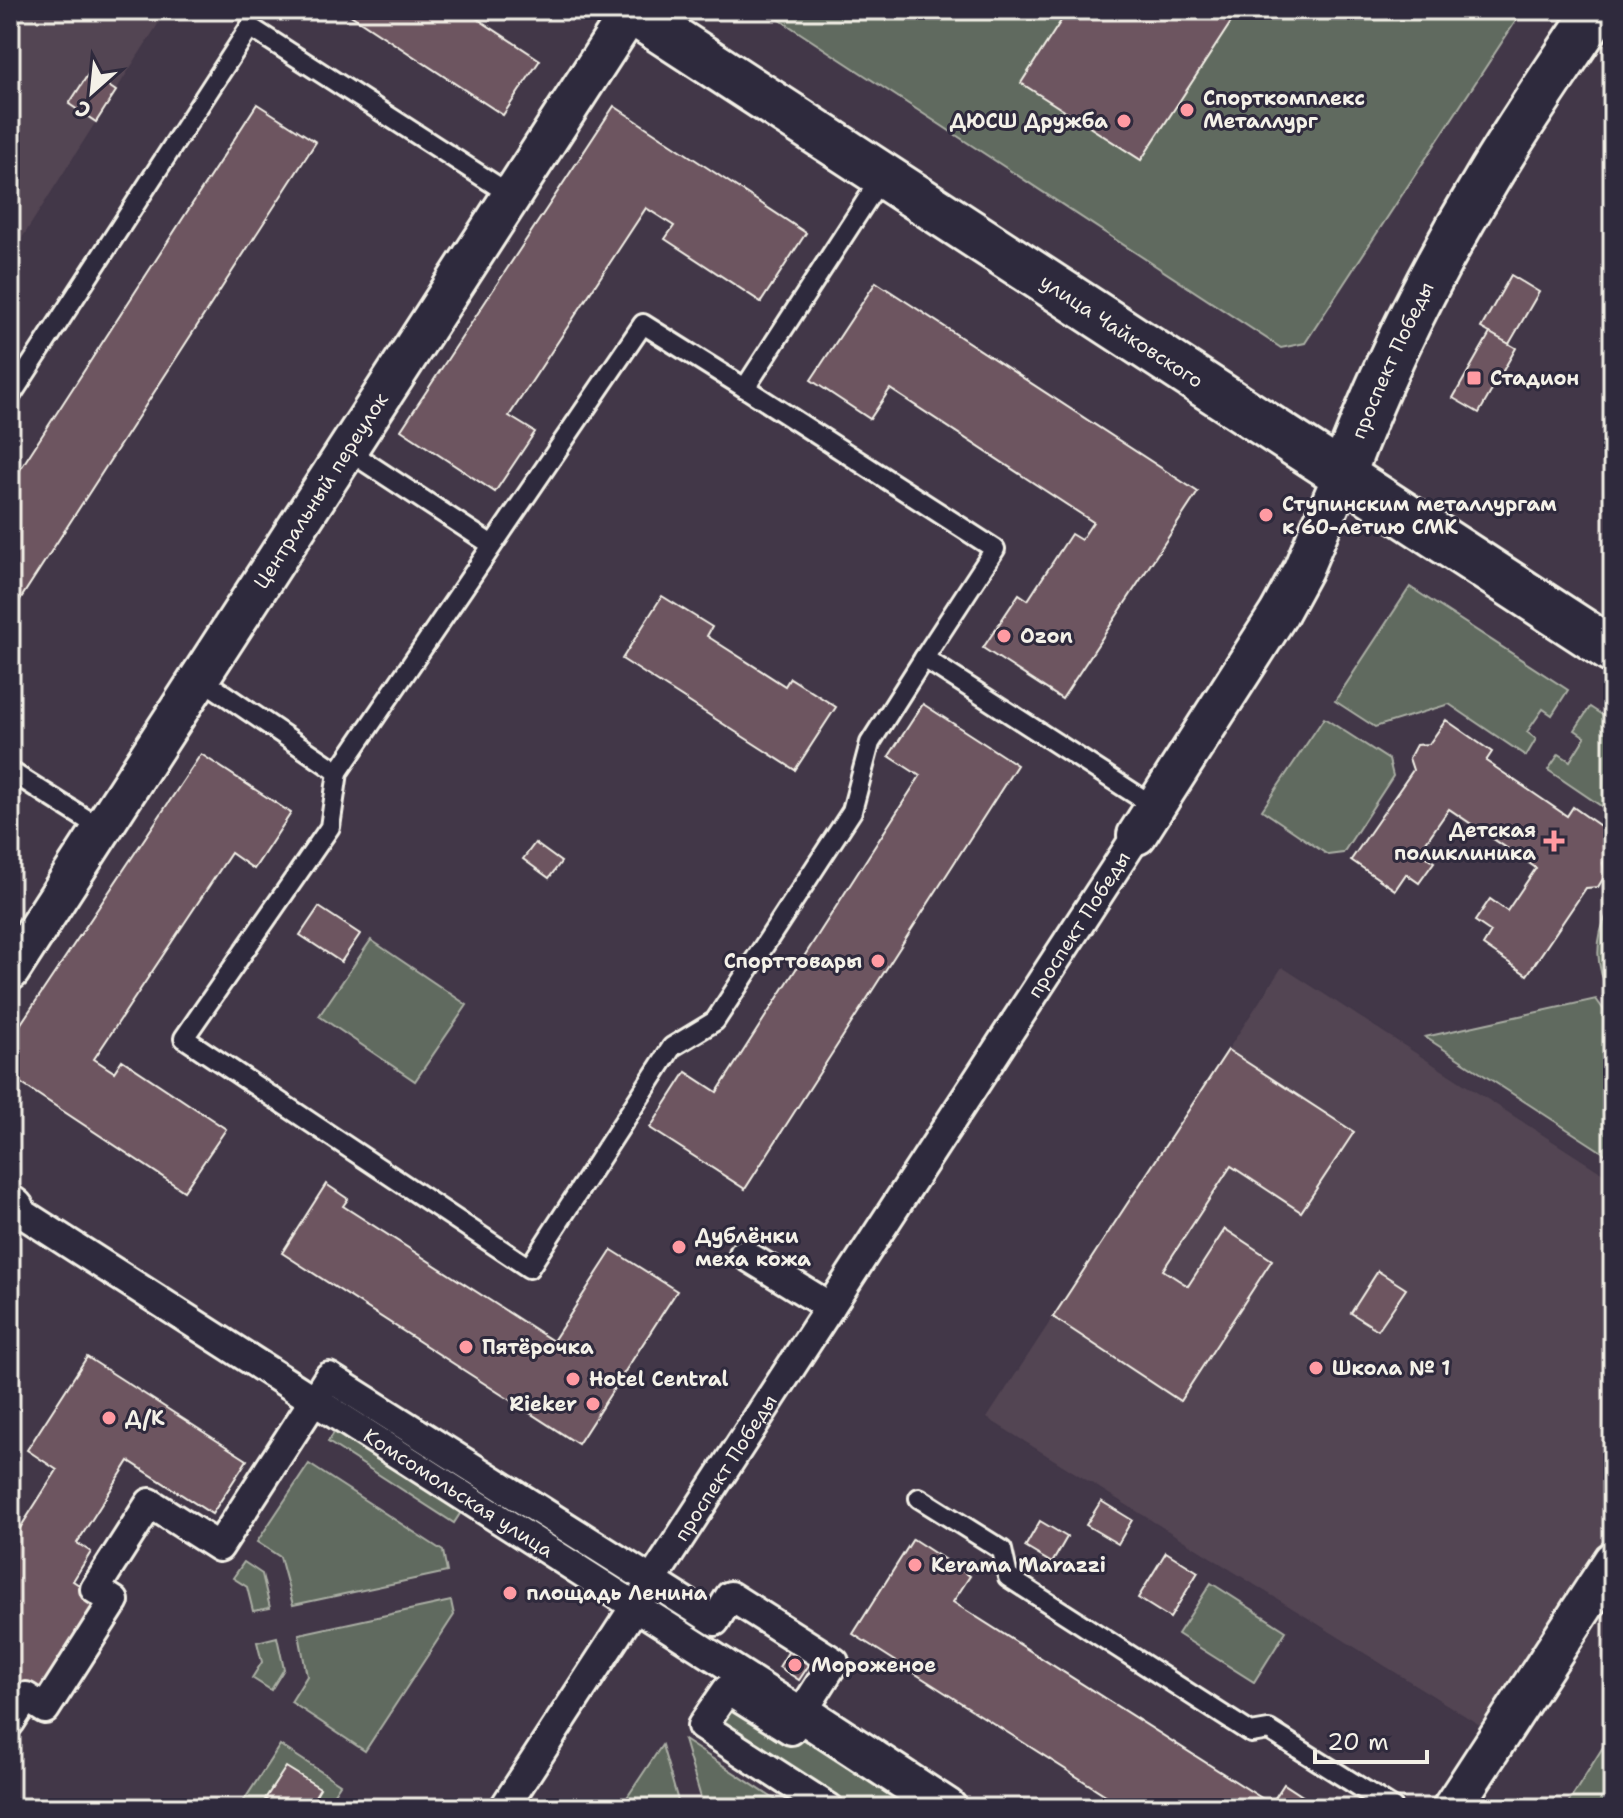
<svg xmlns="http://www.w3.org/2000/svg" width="1623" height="1818" font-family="'Shantell Sans',sans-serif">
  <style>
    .built { fill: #524452 }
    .green { fill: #616b5f; stroke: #aaaea4; stroke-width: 2 }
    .building { fill: #6d5560; stroke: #f4f1e8; stroke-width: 2 }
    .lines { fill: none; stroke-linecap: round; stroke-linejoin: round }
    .service-casing { stroke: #f4f1e8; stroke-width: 24 }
    .pedestrian-casing { stroke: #f4f1e8; stroke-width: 34 }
    .minor-casing { stroke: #f4f1e8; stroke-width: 44 }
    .secondary-casing { stroke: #f4f1e8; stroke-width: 50 }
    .service { stroke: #2f2a3d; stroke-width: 18 }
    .pedestrian { stroke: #2f2a3d; stroke-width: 28 }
    .minor { stroke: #2f2a3d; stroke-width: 38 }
    .secondary { stroke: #2f2a3d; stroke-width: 44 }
    .poi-dot { fill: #ff9aa2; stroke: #2f2a3d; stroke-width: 3 }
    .labels { text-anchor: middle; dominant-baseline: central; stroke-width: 6; stroke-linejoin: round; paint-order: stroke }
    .poi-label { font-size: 20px; font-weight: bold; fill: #f4f1e8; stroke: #2f2a3d; text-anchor: start }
    .street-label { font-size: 20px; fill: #f4f1e8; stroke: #2f2a3d }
  </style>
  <rect width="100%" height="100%" fill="#423748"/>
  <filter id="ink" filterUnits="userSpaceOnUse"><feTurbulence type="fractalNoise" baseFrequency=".0125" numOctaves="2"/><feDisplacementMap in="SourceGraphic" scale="16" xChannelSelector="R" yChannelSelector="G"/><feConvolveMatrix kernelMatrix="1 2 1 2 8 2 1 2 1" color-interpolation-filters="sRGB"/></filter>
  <g filter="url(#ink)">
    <g class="built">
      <polygon points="10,10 167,10 10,257"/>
      <polygon points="1282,967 1613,1180 1613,1527 1483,1727 987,1418"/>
    </g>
    <g class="green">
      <polygon points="765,10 1523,10 1305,343 1281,348"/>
      <polygon points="1410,587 1568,690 1552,715 1543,709 1527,732 1536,739 1526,756 1449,704 1375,727 1335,701"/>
      <polygon points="1590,707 1613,722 1613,814 1548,770 1559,754 1570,761 1585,737 1575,730"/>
      <polygon points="1324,718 1389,760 1393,776 1343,853 1328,855 1262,810"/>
      <path d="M1613,901V983L1605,984C1593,955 1598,929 1613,901Z"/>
      <polygon points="371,940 467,1005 415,1081 319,1016"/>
      <polygon points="1596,999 1613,1023 1613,1159 1425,1037"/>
      <polygon points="337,1428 463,1509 454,1523 328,1442"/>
      <polygon points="309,1464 443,1551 447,1572 293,1605 280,1557 257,1542"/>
      <polygon points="244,1562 262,1574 270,1608 253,1611 247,1587 233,1578"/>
      <polygon points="1211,1583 1286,1631 1254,1682 1178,1634"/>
      <polygon points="451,1601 454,1615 365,1751 291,1702 307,1676 299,1634"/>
      <polygon points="277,1637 284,1669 271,1690 252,1678 262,1662 257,1642"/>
      <polygon points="727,1690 909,1808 829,1808 702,1726"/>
      <polygon points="1613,1731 1613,1808 1565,1808"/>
      <polygon points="684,1740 788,1808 704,1808"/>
      <polygon points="280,1745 340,1784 324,1808 246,1808 241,1805"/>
      <polygon points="662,1745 680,1808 620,1808"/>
    </g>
    <g class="building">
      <polygon points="343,10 464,10 540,60 503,115"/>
      <polygon points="1068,10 1239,10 1141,160 1021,83"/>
      <polygon points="89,73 116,91 96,122 69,104"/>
      <polygon points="257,104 316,142 10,615 10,485"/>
      <polygon points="614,106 806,233 761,302 665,239 674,226 646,208 509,416 535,432 495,492 401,430"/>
      <polygon points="1511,275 1539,292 1509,344 1481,328"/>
      <polygon points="876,282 1198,492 1062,699 983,648 1019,594 1028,600 1071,534 1081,540 1093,522 890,389 870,419 811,380"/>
      <polygon points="1490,333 1516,348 1479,413 1453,398"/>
      <polygon points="662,596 712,627 707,636 785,686 790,678 836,707 795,770 622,659"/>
      <polygon points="923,704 1017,765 745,1189 650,1128 686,1072 717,1092 920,776 889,756"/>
      <polygon points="1446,720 1492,752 1486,761 1523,786 1567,816 1573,807 1613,835 1613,848 1603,863 1606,874 1598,887 1586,888 1527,975 1483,945 1491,932 1475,921 1490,899 1507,911 1536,868 1449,809 1419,852 1434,862 1419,883 1406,874 1395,890 1351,860 1413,770 1409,758 1416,745 1429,744"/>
      <polygon points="201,754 291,813 254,869 231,853 94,1059 114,1072 122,1060 226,1129 184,1191 10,1076 10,1040"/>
      <polygon points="535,843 561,862 549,878 523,859"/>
      <polygon points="319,907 360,934 341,962 300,935"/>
      <polygon points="1228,1050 1354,1132 1301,1212 1231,1166 1163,1270 1188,1286 1225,1229 1272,1260 1180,1401 1053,1317"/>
      <polygon points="326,1184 348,1199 343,1206 553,1341 612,1250 677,1291 578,1444 282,1253"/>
      <polygon points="1378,1271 1406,1289 1378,1330 1351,1313"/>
      <polygon points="87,1357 247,1460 212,1514 129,1461 77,1543 91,1552 73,1581 99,1598 36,1696 10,1679 10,1521 20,1528 57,1470 27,1450"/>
      <polygon points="1101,1501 1132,1520 1118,1544 1086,1525"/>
      <polygon points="1040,1521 1067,1537 1052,1563 1025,1547"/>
      <polygon points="913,1539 970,1576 953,1602 1271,1804 1284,1784 1321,1808 1126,1808 853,1634"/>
      <polygon points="1166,1552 1198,1572 1170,1618 1138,1598"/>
      <polygon points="790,1649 811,1662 799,1680 779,1667"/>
      <polygon points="286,1767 320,1788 308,1808 279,1808 265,1799"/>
    </g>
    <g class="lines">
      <defs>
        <g id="service">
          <polyline points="883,175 745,388 643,324 338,772 330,827 184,1038 529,1268 672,1047 715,1021 852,811 870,743 924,658 1155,807"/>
          <polyline points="745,388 995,549 924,658"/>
          <polyline points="10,397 250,27 511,195"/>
          <polyline points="347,450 492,545"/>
          <polyline points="200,678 338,772"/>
          <polyline points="10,771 102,829"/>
          <polyline points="919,1498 1002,1550 1008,1577 1251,1733 1269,1730 1393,1808"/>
        </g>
        <g id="pedestrian">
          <path id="s1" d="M14,1208L802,1713"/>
          <polyline points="744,1254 830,1307"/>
          <polyline points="10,1722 26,1697 45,1709 114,1601 95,1589 150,1503 219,1547 329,1377 715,1621 730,1596 834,1662 791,1730 727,1690 702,1726 829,1808"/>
          <path id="s2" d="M504,1808L1137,835"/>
        </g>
        <g id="minor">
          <polyline points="1137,835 1279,613 1303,569 1343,474"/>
          <path id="s3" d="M10,971L631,11"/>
          <polyline points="10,1205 14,1208"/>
          <polyline points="802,1713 947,1808"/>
          <polyline points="1452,1808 1613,1561"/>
        </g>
        <g id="secondary">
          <path id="s4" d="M629,10L1613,651"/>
          <path id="s5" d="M1343,474C1381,373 1428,276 1484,184C1519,124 1559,68 1597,10"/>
        </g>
      </defs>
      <use href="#service" class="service-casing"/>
      <use href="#pedestrian" class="pedestrian-casing"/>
      <use href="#minor" class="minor-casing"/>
      <use href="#secondary" class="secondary-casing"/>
      <use href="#service" class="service"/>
      <use href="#pedestrian" class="pedestrian"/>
      <use href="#minor" class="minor"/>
      <use href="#secondary" class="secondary"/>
    </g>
  </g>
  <g class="poi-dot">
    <circle cx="1187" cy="110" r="8"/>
    <circle cx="1124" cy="121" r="8"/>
    <rect x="1466" y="370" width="16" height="16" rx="4"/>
    <circle cx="1266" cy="515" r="8"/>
    <circle cx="1004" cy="636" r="8"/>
    <path d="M1550 829h8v8h8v8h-8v8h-8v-8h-8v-8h8z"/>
    <circle cx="878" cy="961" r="8"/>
    <circle cx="679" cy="1247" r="8"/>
    <circle cx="466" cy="1347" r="8"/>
    <circle cx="1316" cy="1368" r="8"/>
    <circle cx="573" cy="1379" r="8"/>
    <circle cx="593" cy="1404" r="8"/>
    <circle cx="109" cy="1418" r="8"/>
    <circle cx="915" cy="1565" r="8"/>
    <circle cx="510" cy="1593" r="8"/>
    <circle cx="795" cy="1665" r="8"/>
  </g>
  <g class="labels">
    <g class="poi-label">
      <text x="1203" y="98">Спорткомплекс<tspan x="1203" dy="23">Металлург</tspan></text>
      <text x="1108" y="121" text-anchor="end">ДЮСШ Дружба</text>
      <text x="1490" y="378">Стадион</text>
      <text x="1282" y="504">Ступинским металлургам<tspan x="1282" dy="23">к 60-летию СМК</tspan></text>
      <text x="1020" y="636">Ozon</text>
      <text x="1536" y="830" text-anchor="end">Детская<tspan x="1536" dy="23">поликлиника</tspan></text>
      <text x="862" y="961" text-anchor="end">Спорттовары</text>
      <text x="695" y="1236">Дублёнки<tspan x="695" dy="23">меха кожа</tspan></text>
      <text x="482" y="1347">Пятёрочка</text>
      <text x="1332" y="1368">Школа № 1</text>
      <text x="589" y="1379">Hotel Central</text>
      <text x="577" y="1404" text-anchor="end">Rieker</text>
      <text x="125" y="1418">Д/К</text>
      <text x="931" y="1565">Kerama Marazzi</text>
      <text x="526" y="1593">площадь Ленина</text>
      <text x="811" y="1665">Мороженое</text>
    </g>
    <g class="street-label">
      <text stroke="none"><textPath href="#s4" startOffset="588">улица Чайковского</textPath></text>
      <text stroke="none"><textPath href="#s5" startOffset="124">проспект Победы</textPath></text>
      <text stroke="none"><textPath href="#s3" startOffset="572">Центральный переулок</textPath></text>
      <text stroke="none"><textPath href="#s2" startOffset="1054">проспект Победы</textPath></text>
      <text stroke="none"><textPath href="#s2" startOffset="406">проспект Победы</textPath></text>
      <text stroke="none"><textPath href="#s1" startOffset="528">Комсомольская улица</textPath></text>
    </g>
  </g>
  <rect width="1623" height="1818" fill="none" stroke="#2f2a3d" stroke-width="40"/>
  <rect x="20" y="20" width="1583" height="1778" fill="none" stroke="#f4f1e8" stroke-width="3" filter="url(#ink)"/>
  <g transform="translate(92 92) rotate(207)" stroke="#2f2a3d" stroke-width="6" paint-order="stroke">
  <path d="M0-6L14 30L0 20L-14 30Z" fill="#f4f1e8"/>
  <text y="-12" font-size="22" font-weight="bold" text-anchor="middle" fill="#f4f1e8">С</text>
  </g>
  <path d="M1315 1750v12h112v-12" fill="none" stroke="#f4f1e8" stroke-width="4"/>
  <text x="1327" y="1750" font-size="24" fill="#f4f1e8" stroke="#2f2a3d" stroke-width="6" paint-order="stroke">20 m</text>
</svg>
